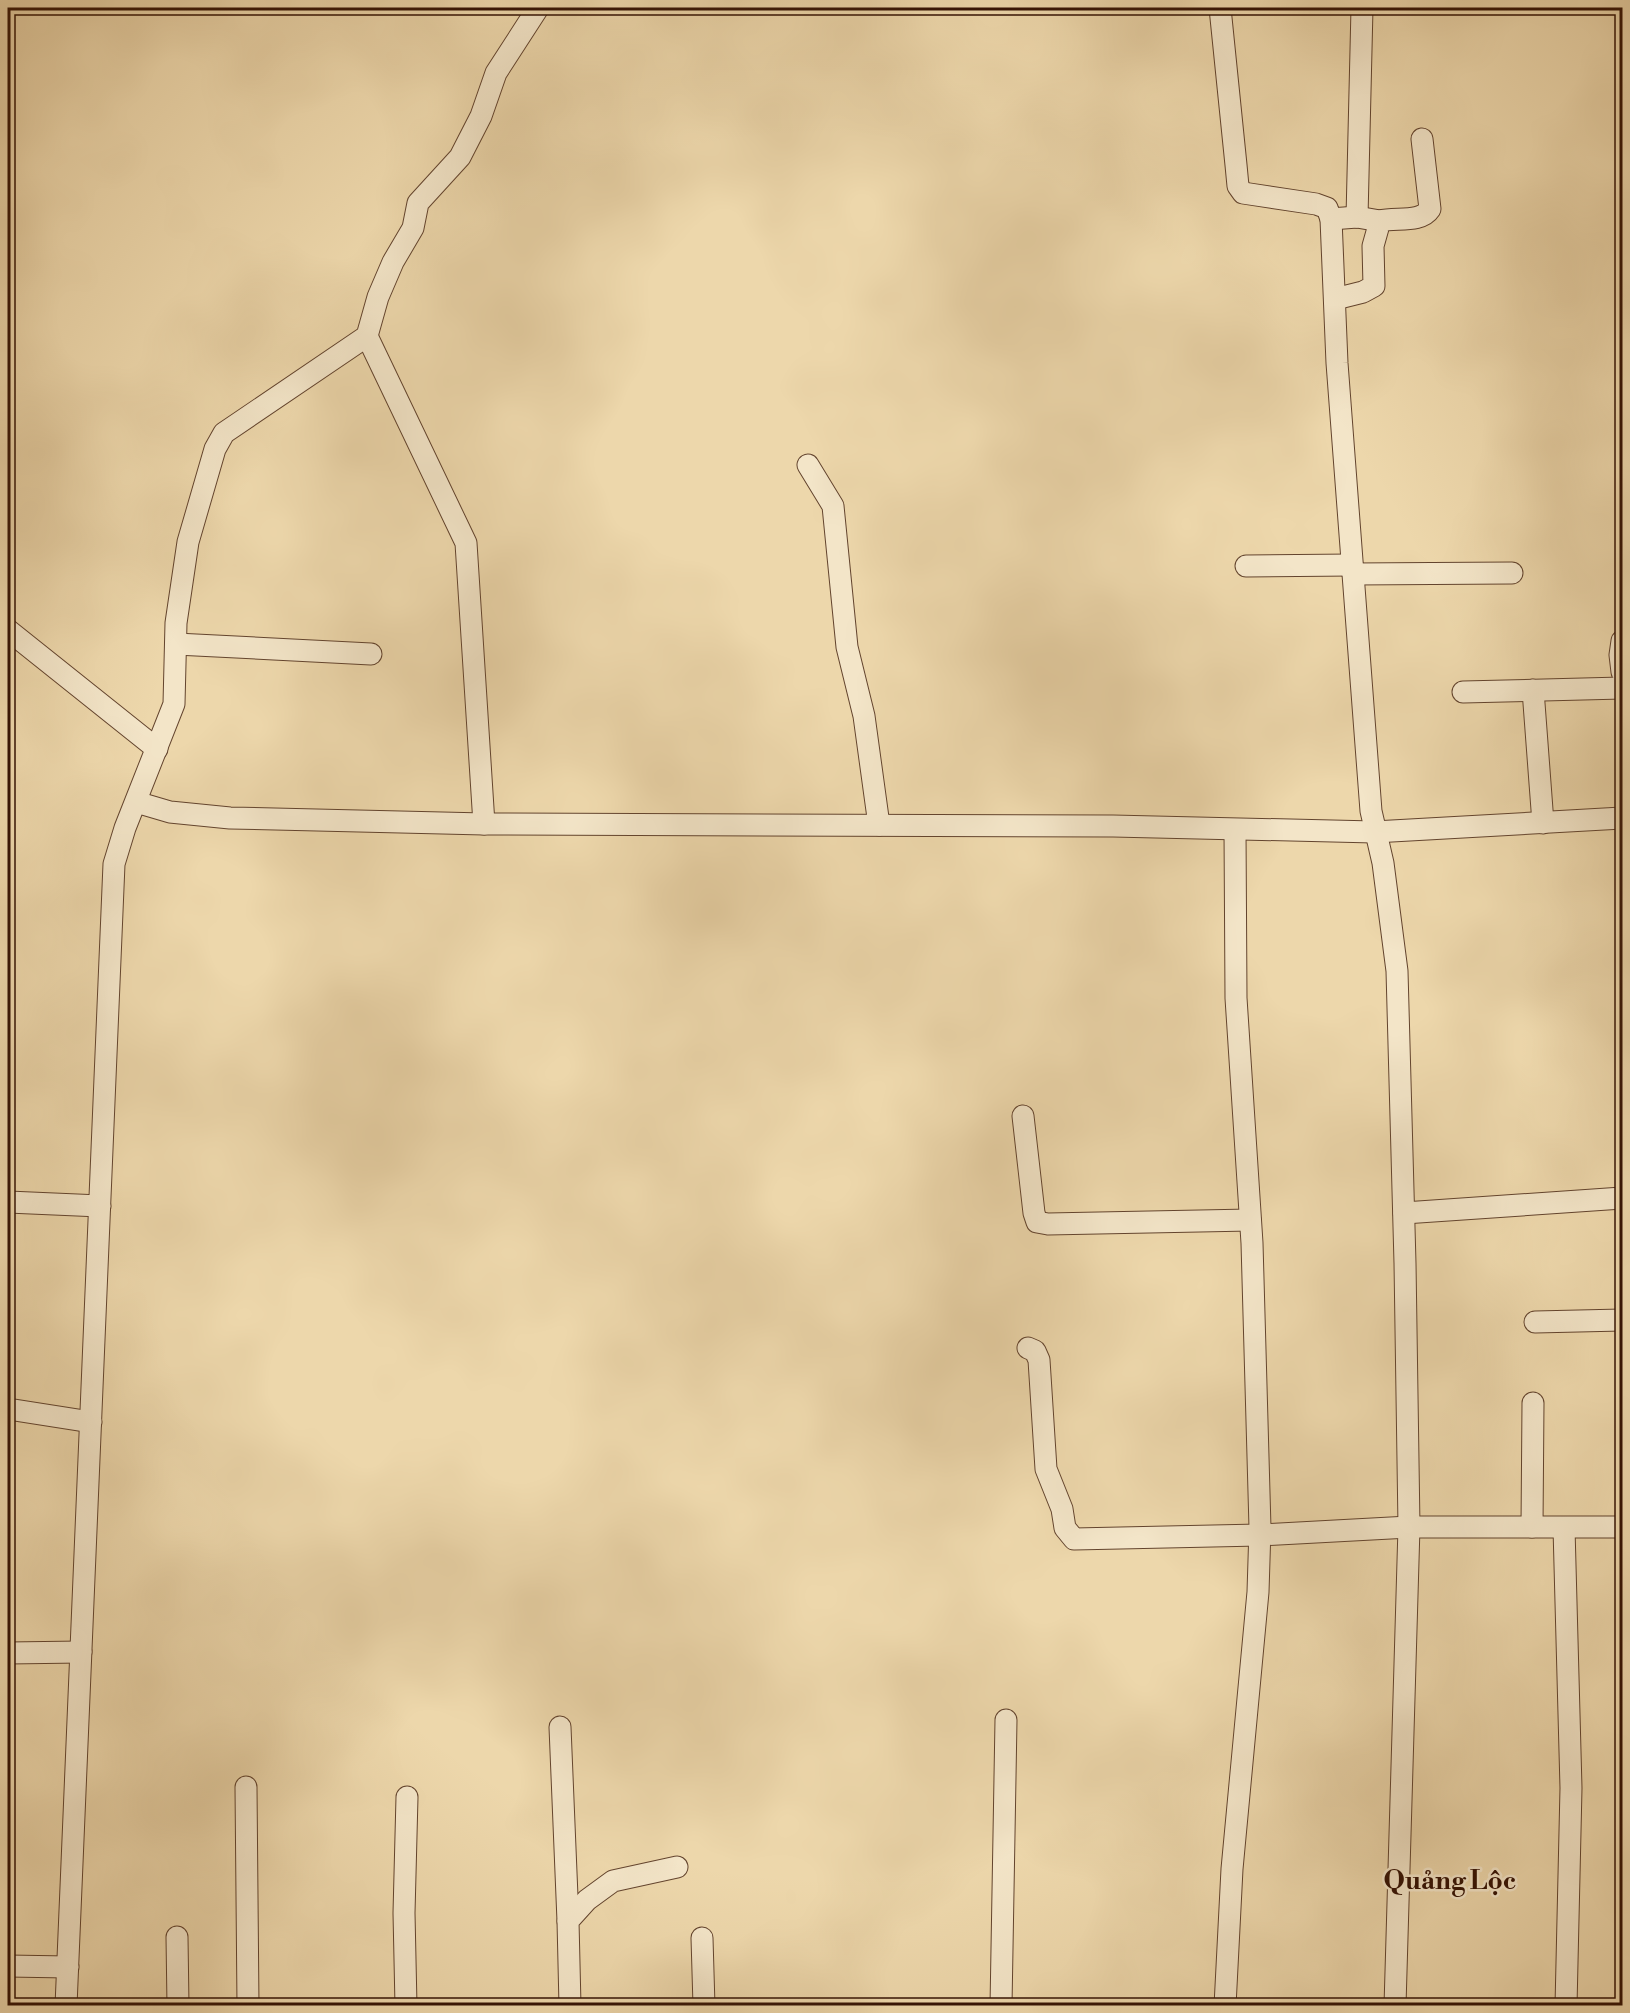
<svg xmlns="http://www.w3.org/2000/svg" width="1630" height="2013" font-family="'Libre Bodoni',serif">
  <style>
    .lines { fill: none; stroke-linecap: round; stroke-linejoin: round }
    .minor-casing { stroke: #63442e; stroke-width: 23 }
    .minor { stroke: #f3e5c8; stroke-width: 21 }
    .labels { text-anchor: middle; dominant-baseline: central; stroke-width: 5; stroke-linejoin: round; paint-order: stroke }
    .quarter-label { font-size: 26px; font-weight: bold; fill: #351305; stroke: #f3e5c8 }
  </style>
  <rect width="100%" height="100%" fill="#edd7ab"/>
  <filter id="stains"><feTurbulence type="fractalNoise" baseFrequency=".00333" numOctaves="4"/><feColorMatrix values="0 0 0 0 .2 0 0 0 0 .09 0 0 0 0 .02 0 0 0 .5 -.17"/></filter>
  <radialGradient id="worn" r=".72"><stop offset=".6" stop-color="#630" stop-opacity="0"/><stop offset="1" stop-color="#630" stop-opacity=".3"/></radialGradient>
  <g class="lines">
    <defs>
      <g id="minor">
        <polyline points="1220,8 1236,165 1238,186 1243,193 1316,204 1327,208 1331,219 1357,217 1380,221"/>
        <polyline points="1357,217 1362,8"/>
        <polyline points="1331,219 1337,363 1371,811 1383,863 1397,971 1405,1263 1409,1527 1395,2006"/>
        <path d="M1335,299L1363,292L1374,286L1373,246L1380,221C1396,217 1421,223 1430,209L1422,139"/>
        <polyline points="367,336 466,543 484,824"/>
        <polyline points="808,465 833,506 847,647 864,716 879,825"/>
        <polyline points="1246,566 1352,565"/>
        <polyline points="1353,574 1512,573"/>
        <polyline points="8,630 157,749"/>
        <polyline points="1622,641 1620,655 1622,672"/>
        <polyline points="176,644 371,654"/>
        <polyline points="1533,690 1543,823"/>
        <polyline points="1463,692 1622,688"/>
        <polyline points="136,802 170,812 230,818 484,824 1113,826 1374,832 1622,818"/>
        <polyline points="1023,1116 1034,1213 1037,1222 1048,1224 1250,1220"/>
        <polyline points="8,1202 100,1206"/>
        <polyline points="1404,1213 1622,1198"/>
        <polyline points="1535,1322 1622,1320"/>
        <polyline points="1028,1348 1035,1351 1039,1360 1046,1469 1062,1509 1065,1528 1074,1539 1259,1535 1409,1527 1622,1527"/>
        <polyline points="8,1409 91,1422"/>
        <polyline points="1532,1527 1533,1403"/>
        <polyline points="1564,1528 1571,1788 1566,2006"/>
        <polyline points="8,1653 81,1652"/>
        <polyline points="560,1727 568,1921"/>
        <polyline points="246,1787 248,2006"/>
        <polyline points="177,1937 178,2006"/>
        <polyline points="702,1938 704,2006"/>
        <polyline points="8,1966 68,1967"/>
        <polyline points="66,2006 114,864 125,828 174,704 176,623 188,542 215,449 224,433 367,336 378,297 393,262 413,228 418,203 460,157 481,116 496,73 538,8"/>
        <polyline points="406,2006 404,1913 407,1797"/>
        <polyline points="570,2006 568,1921 587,1900 613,1881 677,1867"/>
        <polyline points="1001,2006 1006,1720"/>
        <polyline points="1225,2006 1232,1869 1258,1592 1260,1528 1252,1243 1236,998 1235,830"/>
      </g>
    </defs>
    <use href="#minor" class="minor-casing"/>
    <use href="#minor" class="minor"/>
  </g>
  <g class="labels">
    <g class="quarter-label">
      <text x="1450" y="1881">Quảng Lộc</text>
    </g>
  </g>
  <rect width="1630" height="2013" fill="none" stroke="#edd7ab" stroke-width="30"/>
  <rect x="9" y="9" width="1612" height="1995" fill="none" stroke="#351305" stroke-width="3"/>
  <rect x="15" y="15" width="1600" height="1983" fill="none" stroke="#351305" stroke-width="1.5"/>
  <rect width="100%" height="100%" filter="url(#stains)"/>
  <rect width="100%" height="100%" fill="url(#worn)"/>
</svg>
